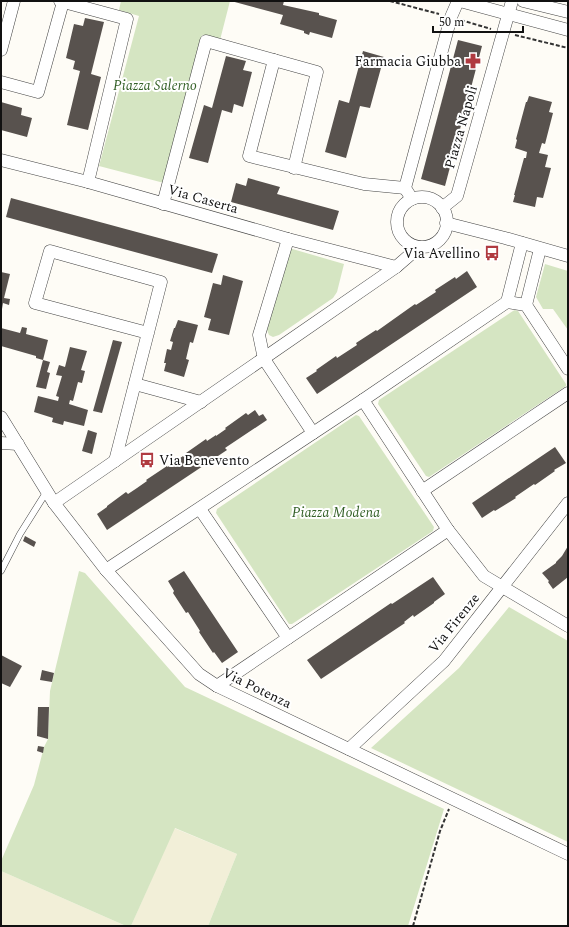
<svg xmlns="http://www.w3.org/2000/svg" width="569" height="927" font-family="Spectral,serif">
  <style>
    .farmland { fill: #f2efd8 }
    .green { fill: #d5e5c2 }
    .building { fill: #58524e }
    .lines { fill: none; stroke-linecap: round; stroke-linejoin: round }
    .service-casing { stroke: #444; stroke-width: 7 }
    .minor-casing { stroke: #444; stroke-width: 13 }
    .path { stroke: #333; stroke-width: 2; stroke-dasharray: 4 2; stroke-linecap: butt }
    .service { stroke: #fff; stroke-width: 6 }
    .minor { stroke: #fff; stroke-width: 12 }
    .labels { text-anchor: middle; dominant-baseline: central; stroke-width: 4; stroke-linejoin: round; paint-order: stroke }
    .poi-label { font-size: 14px; fill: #111; stroke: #fff; text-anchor: end }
    .park-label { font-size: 14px; font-style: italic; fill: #346128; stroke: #fff }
    .street-label { font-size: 14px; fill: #111; stroke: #fff }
  </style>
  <rect width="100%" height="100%" fill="#fefcf6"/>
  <g class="farmland">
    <polygon points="174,828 237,854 208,926 131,926"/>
    <polygon points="1,871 126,926 1,926"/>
  </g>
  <g class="green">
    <polygon points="121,1 230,1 220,40 202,35 164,183 99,166 139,16 119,10"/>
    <polygon points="289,248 344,264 337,292 333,298 279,335 273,337 269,335 267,330"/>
    <polygon points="545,264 568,271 568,330 553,309 543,309 536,297"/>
    <polygon points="515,310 518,311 566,384 566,386 429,477 426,476 378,404 379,400 513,311"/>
    <polygon points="356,415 359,416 434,527 433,531 292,624 289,624 216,513 217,509"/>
    <polygon points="79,571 85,573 185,687 444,809 408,926 208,926 237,854 175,828 131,926 126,926 1,871 1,861 34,785 44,747 48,739 50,691"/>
    <polygon points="509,607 568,641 568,842 371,748 459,668"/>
  </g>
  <g class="building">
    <polygon points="231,1 284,1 283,5 319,13 319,15 337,20 332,38 310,32 309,35 304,33 304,31 280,24 283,15"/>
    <polygon points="85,18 104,22 91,74 101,77 88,130 67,125 80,71 73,69 75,61 66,58 74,24 83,26"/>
    <polygon points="458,40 482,46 445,186 421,179"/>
    <polygon points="363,51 384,57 370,108 360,106 346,158 325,152 339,100 349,103"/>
    <polygon points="226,56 246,61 243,70 252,72 243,107 234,104 232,113 222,110 208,163 189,158 204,105 212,108"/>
    <polygon points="529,96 552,102 549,112 553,113 545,144 542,143 539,153 548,155 545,167 551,168 543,198 537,197 535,207 513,202 515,195 514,195 524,158 526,158 527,152 515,148 517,140 516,139 526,102 527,102"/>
    <polygon points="1,102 22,108 21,115 32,118 27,137 1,130"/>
    <polygon points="248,178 280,187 277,194 339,211 333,230 231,202 236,183 246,186"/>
    <polygon points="11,198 218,254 212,273 6,217"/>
    <polygon points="467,271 477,287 317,394 306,378 317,371 316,370 336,356 337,358 357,345 356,343 376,330 377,331 415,304 416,305 436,292 435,290 455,277 456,279"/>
    <polygon points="1,272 10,274 4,298 10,299 9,305 3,303 2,309"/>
    <polygon points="223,275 243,281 229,335 208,330 211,319 204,317 213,283 221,285"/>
    <polygon points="178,320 198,325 193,343 190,342 186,359 189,360 184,377 164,371 166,363 164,363 167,349 171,350 173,342 170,341 174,328 175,328"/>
    <polygon points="22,327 27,328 26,334 48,340 43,360 36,358 36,356 1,346 1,328 20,333"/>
    <polygon points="113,340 122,342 102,413 93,411"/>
    <polygon points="70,347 87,351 81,370 85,371 82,383 78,382 73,401 70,400 69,404 88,410 84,426 64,421 63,425 52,422 53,418 34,412 38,396 58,401 59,397 56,396 62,376 56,375 59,365 65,367"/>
    <polygon points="43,360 50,362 47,372 50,373 46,389 36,387"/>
    <polygon points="255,410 259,416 263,414 267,420 225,448 227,450 107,530 97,514 107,507 107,506 126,492 128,494 137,488 147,481 146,480 167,466 167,467 186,454 186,453 206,439 207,441 216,435 216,436 226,429 225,428 246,413 248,415"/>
    <polygon points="88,430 97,433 92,454 82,451"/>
    <polygon points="555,447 566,463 554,470 555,471 535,485 534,484 515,497 516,498 495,511 494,510 482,518 472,503"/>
    <polygon points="25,536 36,542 34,547 23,541"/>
    <polygon points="568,546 568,577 553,589 548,582 549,581 542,573 556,563 556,562 562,556"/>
    <polygon points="184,571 238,652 222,663 214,652 213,653 199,632 200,631 188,612 186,613 173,593 174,591 168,581"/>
    <polygon points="433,577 445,594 434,602 434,603 414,617 413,615 404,622 405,623 321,679 307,660 391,603 392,604"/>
    <polygon points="1,655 22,666 10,687 1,683"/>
    <polygon points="42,670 54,673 52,682 40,680"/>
    <polygon points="38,707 49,707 48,739 37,736"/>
    <polygon points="38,746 44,747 43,753 37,751"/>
  </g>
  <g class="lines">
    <defs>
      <polyline id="service" points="1,571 20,534 47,491"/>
      <g id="minor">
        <polyline points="60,1 127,19 88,182"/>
        <polyline points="460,1 568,30"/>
        <polyline points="523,1 568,12"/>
        <polyline points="1,50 14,1"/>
        <polyline points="274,60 249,156 364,184 405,188"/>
        <polyline points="1,82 38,92 63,2"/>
        <polyline points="1,160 88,182 288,239 396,267"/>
        <circle cx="422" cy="222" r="25"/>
        <polyline points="412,199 405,188 451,17 458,1"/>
        <polyline points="163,204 206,41 317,72 294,168"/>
        <polyline points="442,208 457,196 512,1"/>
        <polyline points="446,223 505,238 568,256"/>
        <polyline points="288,239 259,335 264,359 313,433"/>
        <polyline points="507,302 522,243"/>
        <polyline points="526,305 540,249"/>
        <polyline points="135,384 201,402"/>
        <polyline points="363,400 448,530 484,576 568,626"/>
        <polyline points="1,417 54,503 106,570 199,674 217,686 568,854"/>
        <polyline points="1,443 18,444"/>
        <polyline points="115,461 161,282 50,251 35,303 148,333"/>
        <polyline points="422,491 568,393"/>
        <polyline points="54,503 396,267 419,247"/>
        <polyline points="200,509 288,638"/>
        <polyline points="106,570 363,400 507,302 526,305 568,369"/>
        <polyline points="217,686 448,530"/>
        <polyline points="349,749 444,661 568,503"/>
      </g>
    </defs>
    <use href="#service" class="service-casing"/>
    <use href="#minor" class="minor-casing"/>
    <g class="path">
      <polyline points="390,1 439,14"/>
      <polyline points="461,20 491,29"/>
      <polyline points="515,35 568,48"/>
      <polyline points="413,926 440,831 449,809"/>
    </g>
    <use href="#service" class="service"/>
    <use href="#minor" class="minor"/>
  </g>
  <defs>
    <symbol id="pharmacy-bare" viewBox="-9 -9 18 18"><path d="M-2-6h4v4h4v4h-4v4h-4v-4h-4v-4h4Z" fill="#b03a40" stroke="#fff" stroke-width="2.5" paint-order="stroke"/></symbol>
    <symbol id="bus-bare" viewBox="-9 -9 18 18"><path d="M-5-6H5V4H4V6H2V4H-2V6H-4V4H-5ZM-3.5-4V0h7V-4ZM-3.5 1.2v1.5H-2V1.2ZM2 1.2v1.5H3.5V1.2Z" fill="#b03a40" stroke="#fff" stroke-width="2.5" paint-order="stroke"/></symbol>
  </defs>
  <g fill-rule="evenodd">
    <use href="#pharmacy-bare" x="462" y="50" width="22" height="22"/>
    <use href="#bus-bare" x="481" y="242" width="22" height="22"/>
    <use href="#bus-bare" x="136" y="449" width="22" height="22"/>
  </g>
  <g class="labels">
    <g class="poi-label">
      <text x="461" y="61">Farmacia Giubba</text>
      <text x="480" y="253">Via Avellino</text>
      <text x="159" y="460" text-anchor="start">Via Benevento</text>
    </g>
    <g class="park-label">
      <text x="155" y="85">Piazza Salerno</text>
      <text x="336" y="512">Piazza Modena</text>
    </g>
    <g class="street-label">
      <text transform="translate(461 127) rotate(-74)">Piazza Napoli</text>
      <text transform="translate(203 199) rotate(16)">Via Caserta</text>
      <text transform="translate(454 623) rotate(-51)">Via Firenze</text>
      <text transform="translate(257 688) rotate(26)">Via Potenza</text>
    </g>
  </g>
  <rect width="569" height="927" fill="none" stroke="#111111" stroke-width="4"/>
  <path d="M433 26v6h90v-6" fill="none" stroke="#111111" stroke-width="2"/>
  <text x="439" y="26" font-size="12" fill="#111111" stroke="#ffffff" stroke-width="3" paint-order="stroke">50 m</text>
</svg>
